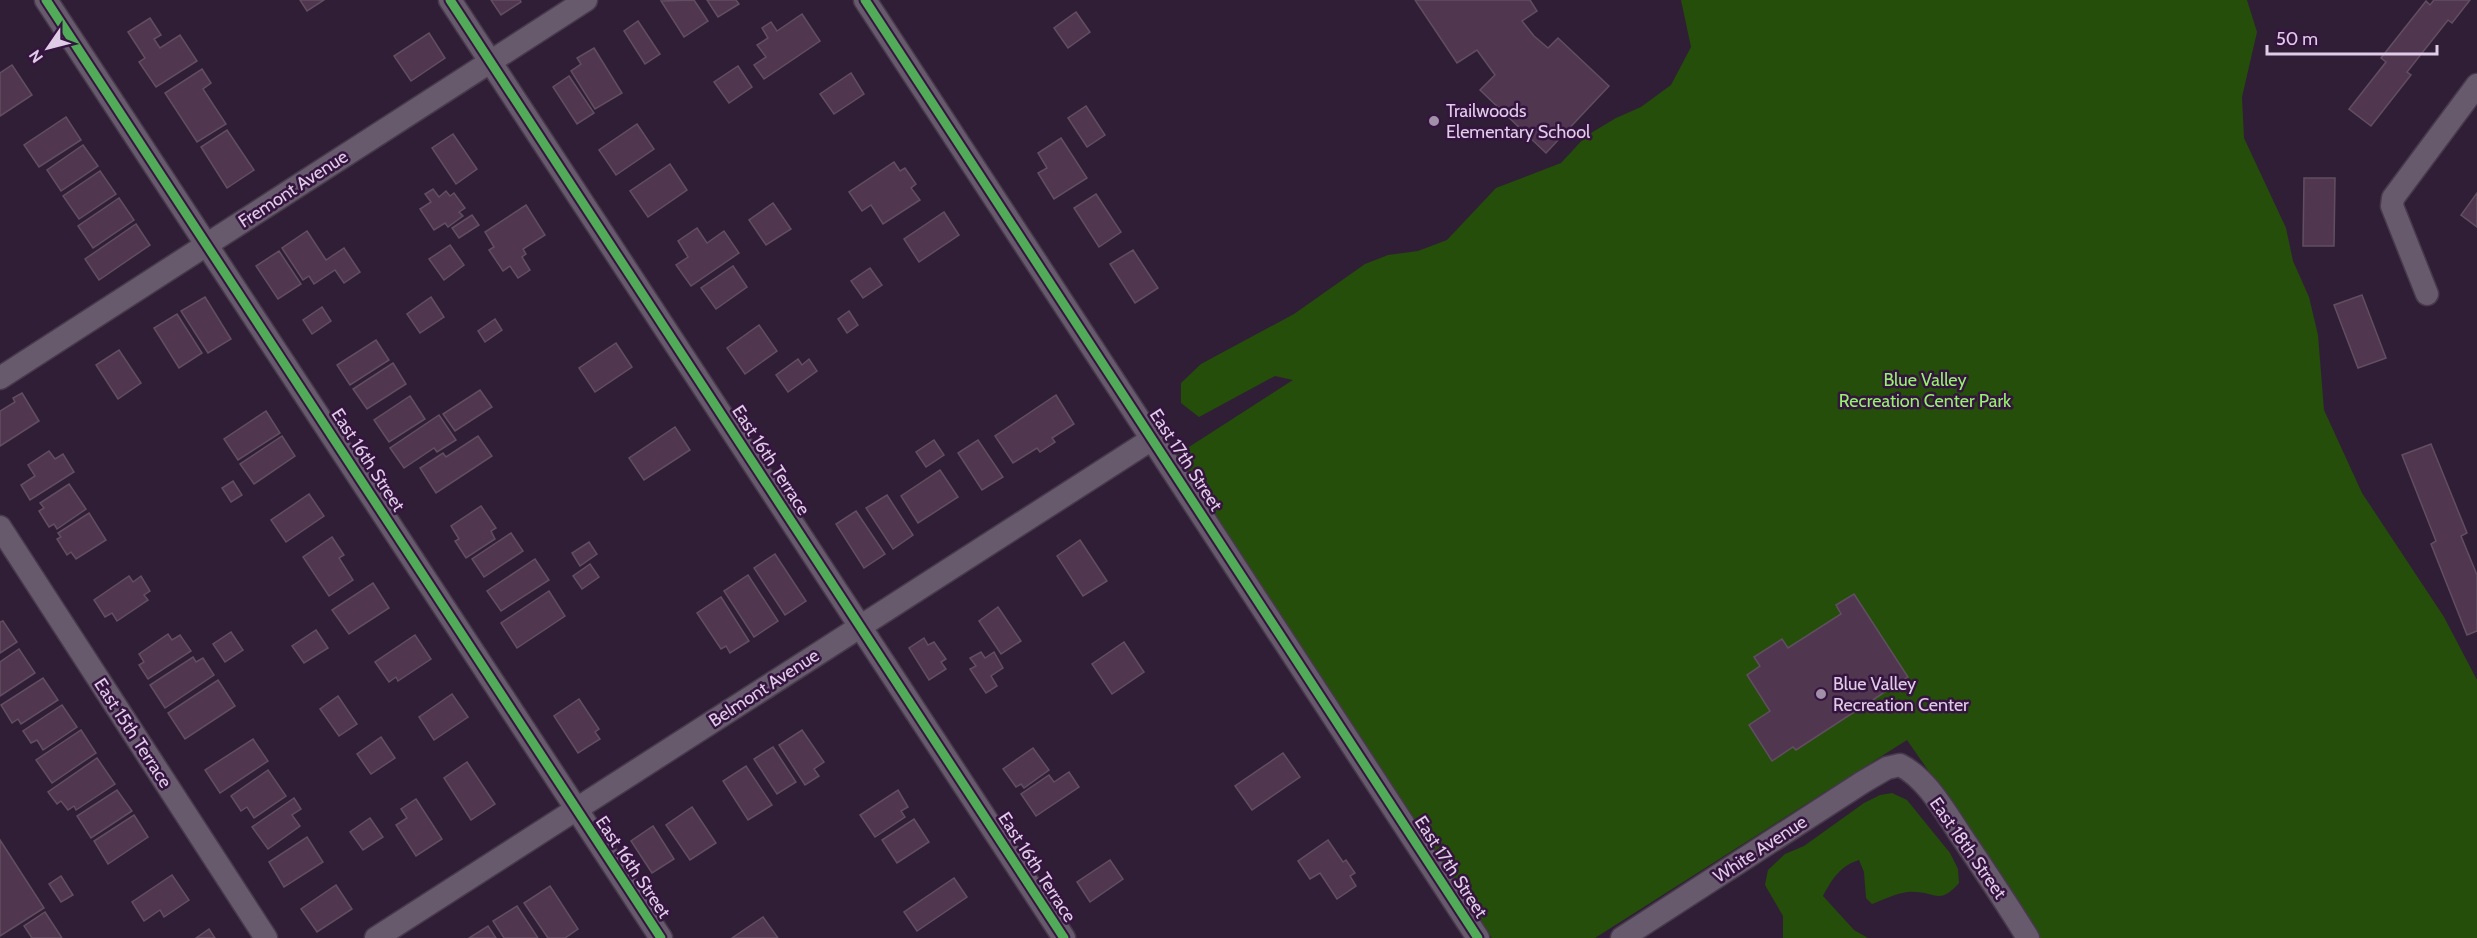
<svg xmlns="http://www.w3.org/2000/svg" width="2477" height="938" font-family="Cabin,sans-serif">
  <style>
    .green { fill: #254e0a }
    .building { fill: #513650; stroke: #614e61; stroke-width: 1.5 }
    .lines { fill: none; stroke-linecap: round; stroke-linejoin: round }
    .minor-casing { stroke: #48394d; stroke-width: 25 }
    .minor { stroke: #675a6c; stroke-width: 22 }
    .cycleway-casing { stroke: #351440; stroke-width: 13 }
    .cycleway { stroke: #51ab58; stroke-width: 9 }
    .poi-dot { fill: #a28fa9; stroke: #351440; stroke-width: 2 }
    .labels { text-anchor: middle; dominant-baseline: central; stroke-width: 5; stroke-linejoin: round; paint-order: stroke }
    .poi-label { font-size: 18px; fill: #e0cce7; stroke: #351440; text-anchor: start }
    .street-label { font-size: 18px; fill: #e0cce7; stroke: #351440 }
    .park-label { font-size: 18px; fill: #95f16d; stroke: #351440 }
  </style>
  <rect width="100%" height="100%" fill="#301e36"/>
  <g class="green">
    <polygon points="1681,0 2247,0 2257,32 2242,97 2244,138 2286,228 2293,261 2309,297 2318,335 2324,410 2362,493 2444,617 2477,680 2477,938 2039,938 2019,901 1907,740 1595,938 1492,938 1175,456 1293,380 1275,376 1199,417 1181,403 1181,383 1201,364 1294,314 1365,264 1388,255 1418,251 1447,240 1496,188 1561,163 1586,136 1616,118 1641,107 1671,85 1691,47"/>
    <path d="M1892,793L1907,800L1950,853L1958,869L1959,883C1938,907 1935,890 1908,892C1896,893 1883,900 1872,904L1866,898L1864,872L1859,860C1840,866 1832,879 1823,896L1854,930L1868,938H1783V916L1765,885L1768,870L1785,854L1804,846L1864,803L1880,795Z"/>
  </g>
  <g class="building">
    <polygon points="300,0 324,0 307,11"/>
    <polygon points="491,0 520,0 521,2 501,15"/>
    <polygon points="694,0 708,21 684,37 661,1"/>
    <polygon points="707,0 736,0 739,4 718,17"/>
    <polygon points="1415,0 1530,0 1537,11 1522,21 1534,36 1548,48 1558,38 1609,86 1546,153 1480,90 1495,75 1477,50 1457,63"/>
    <polygon points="2434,0 2470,0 2452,23 2448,20 2407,72 2411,75 2371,126 2349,109 2386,62 2381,58 2426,1 2430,5"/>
    <polygon points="1076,12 1090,32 1068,48 1054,28"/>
    <polygon points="802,14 820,41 764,79 754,65 766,57 757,45 768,38 762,28 771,22 777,31"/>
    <polygon points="150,18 161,35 154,39 160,48 180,35 197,61 156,87 139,62 145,58 128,32"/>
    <polygon points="638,21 660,54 645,64 624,31"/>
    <polygon points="429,33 445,58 411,81 394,56"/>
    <polygon points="594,48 622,93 595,109 571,71 581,64 577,58"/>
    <polygon points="12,65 32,95 0,116 0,73"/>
    <polygon points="738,66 752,87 729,103 714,82"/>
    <polygon points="202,69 211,83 203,89 226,124 197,142 165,93"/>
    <polygon points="851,73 864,94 834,114 820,94"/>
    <polygon points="569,76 594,113 577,124 553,87"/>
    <polygon points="1086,106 1105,135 1087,147 1068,118"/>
    <polygon points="66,117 81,140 39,167 24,145"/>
    <polygon points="637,124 654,149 616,175 599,150"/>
    <polygon points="227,130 254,170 227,188 201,147"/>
    <polygon points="453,134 477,169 456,184 432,148"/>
    <polygon points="1061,138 1087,178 1054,199 1038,173 1047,168 1038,153"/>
    <polygon points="83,145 98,166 61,191 47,170"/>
    <polygon points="894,162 900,171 905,168 916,184 911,188 920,200 883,224 871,205 862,211 849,192"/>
    <polygon points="670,164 687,190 648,217 630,191"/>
    <polygon points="100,171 116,194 79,219 63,196"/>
    <polygon points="2304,178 2335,178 2334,246 2303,246"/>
    <polygon points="433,189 439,197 446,191 450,196 454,193 465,208 459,212 463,216 448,227 445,223 434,230 420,209 431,202 425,194"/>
    <polygon points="2477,193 2477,227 2461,215"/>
    <polygon points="1096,194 1121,232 1099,247 1074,208"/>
    <polygon points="119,198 134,220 93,248 78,226"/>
    <polygon points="773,203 791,229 766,245 749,220"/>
    <polygon points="526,205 545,235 523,249 526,254 522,257 530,270 518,278 510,266 503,271 489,250 494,247 485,232"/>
    <polygon points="944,212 959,235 919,262 904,239"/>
    <polygon points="472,215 479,225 459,238 452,228"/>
    <polygon points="136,224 150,245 99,280 85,259"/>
    <polygon points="697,228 707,243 724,231 739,253 691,286 676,265 688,257 678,241"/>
    <polygon points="307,231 326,260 344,248 360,272 344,283 335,270 314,284 309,276 303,280 282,248"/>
    <polygon points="450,245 464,265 444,280 429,259"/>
    <polygon points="1133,250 1158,288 1135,303 1110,264"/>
    <polygon points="279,251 301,284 278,299 256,266"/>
    <polygon points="733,266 747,287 716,309 701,288"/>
    <polygon points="870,268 882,285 863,298 851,281"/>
    <polygon points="2362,295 2386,358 2358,368 2334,305"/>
    <polygon points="205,297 231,339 208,353 181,311"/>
    <polygon points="431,297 444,317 420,333 407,314"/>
    <polygon points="322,307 331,321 312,334 303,320"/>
    <polygon points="849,311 858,325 847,333 838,319"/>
    <polygon points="177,314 202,353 179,368 154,328"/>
    <polygon points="495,319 502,330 485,342 478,331"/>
    <polygon points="759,325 777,351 745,374 727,348"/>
    <polygon points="376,340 389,360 350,385 337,365"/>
    <polygon points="616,343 632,367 595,392 579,368"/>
    <polygon points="119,350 141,383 118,399 96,365"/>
    <polygon points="798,359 802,365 809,359 817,371 788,392 776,375"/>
    <polygon points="393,363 406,384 367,409 353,389"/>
    <polygon points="480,390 492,407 455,431 443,414"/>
    <polygon points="22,393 39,421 0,446 0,411 15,402 13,398"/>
    <polygon points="1056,395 1074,424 1052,438 1055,442 1040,452 1037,448 1013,463 995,436"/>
    <polygon points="410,396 425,419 389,442 374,420"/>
    <polygon points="266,411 280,433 238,460 224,439"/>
    <polygon points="439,415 456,440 437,452 434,448 404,468 390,448"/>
    <polygon points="675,427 690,450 644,480 629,458"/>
    <polygon points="282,436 295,456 254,484 240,464"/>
    <polygon points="478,436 492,456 436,493 420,468 443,453 446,457"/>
    <polygon points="934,440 944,455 926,467 916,452"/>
    <polygon points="978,440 1003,477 982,490 958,453"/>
    <polygon points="2431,444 2467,533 2461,536 2477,575 2477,631 2467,635 2431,544 2436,541 2402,455"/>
    <polygon points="49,451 55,459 63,454 74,472 30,500 21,485 35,476 28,465"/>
    <polygon points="940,470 958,497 918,523 901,496"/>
    <polygon points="233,481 242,495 231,502 222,488"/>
    <polygon points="69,484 86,509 57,529 54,524 49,527 39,511 44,508 40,503"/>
    <polygon points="309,494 324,516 286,542 271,520"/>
    <polygon points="887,495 913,535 893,549 866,508"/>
    <polygon points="481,506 496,528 491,531 495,539 466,558 455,541 459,539 451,526"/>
    <polygon points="856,511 885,554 864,568 836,524"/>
    <polygon points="89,513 106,540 76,559 71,552 67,555 57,539 61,537 58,533"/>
    <polygon points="511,533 523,551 484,577 472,559"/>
    <polygon points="332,537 344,555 339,558 353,580 329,596 303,557"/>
    <polygon points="1080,540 1107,581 1083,596 1057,556"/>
    <polygon points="589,542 597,554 580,566 572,553"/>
    <polygon points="775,554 806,601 785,615 754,568"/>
    <polygon points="535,559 549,580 501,611 487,591"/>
    <polygon points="590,564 599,577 582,589 573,576"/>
    <polygon points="748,575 778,621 754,637 724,591"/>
    <polygon points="129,576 133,582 141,576 150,591 144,595 148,600 117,621 112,613 105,617 94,600"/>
    <polygon points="373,583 389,608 349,634 332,610"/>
    <polygon points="549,591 565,616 517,648 501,623"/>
    <polygon points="1854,594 1908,677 1796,750 1793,747 1772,761 1749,725 1770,711 1747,675 1760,666 1754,657 1782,639 1788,648 1841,614 1836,605"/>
    <polygon points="721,597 749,641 730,653 726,646 721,649 697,613"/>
    <polygon points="998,607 1021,641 1001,654 979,621"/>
    <polygon points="3,621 17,642 0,653 0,622"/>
    <polygon points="316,630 328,648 304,663 292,646"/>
    <polygon points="231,632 243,650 225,662 213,644"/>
    <polygon points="168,634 172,640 180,635 191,651 148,679 139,665 144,662 139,654"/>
    <polygon points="415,635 431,659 398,681 396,677 389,682 375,662"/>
    <polygon points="924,638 928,645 934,642 946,659 941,662 946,669 929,680 909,648"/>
    <polygon points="1124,642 1144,672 1112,694 1092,664"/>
    <polygon points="19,649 35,673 0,696 0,662"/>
    <polygon points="981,652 985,658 994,652 1003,668 991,676 997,686 986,693 970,669 976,666 970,658"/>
    <polygon points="193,657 196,662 203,658 214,675 165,708 150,685"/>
    <polygon points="43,678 58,700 21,724 18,719 12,723 1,705"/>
    <polygon points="218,680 235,706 185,739 168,713"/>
    <polygon points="452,694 468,717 434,740 419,717"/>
    <polygon points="338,696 357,724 339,736 320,709"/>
    <polygon points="579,699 599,729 595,732 600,739 578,753 554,716"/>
    <polygon points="62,705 77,727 43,750 37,740 31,743 23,731"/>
    <polygon points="81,730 96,753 52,783 36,760"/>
    <polygon points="802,730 824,762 814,769 819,776 805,785 779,745"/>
    <polygon points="381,737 395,758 371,774 357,754"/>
    <polygon points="253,739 268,761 220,793 205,770"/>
    <polygon points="773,747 796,782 777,794 754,759"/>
    <polygon points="1033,748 1049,770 1024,788 1021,784 1016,787 1003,769"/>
    <polygon points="1283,753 1300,777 1252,810 1235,786"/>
    <polygon points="97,758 115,784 76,810 74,806 68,810 61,801 57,804 48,792"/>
    <polygon points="467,762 495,804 471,820 444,778"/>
    <polygon points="746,766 772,805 748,820 723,781"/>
    <polygon points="268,770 286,796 254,818 247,807 241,811 231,796"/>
    <polygon points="1069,772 1079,787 1036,816 1021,794 1049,775 1054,782"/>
    <polygon points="117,790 132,811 91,838 77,816"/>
    <polygon points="898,790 908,807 901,811 905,817 875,837 860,815"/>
    <polygon points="294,798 301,809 292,815 300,826 268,849 252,827"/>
    <polygon points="416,799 442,839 416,856 396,825 407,818 401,809"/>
    <polygon points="692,807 716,843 690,860 666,825"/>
    <polygon points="134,815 148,837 108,864 94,841"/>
    <polygon points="370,818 383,837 363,850 350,832"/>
    <polygon points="914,819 929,842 897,863 882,840"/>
    <polygon points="653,826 674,859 652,873 631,841"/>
    <polygon points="307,837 323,862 284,887 269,862"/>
    <polygon points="0,840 44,908 0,936"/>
    <polygon points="1328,840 1343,862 1346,860 1355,873 1350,876 1356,886 1337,899 1320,873 1310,879 1298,861"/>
    <polygon points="1110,860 1123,879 1090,902 1077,882"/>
    <polygon points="172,875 189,900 164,917 160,910 144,921 132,902"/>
    <polygon points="61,876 73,895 61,902 49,884"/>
    <polygon points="954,878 967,897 917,931 904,912"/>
    <polygon points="336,885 352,909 317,932 301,909"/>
    <polygon points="550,886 578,929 565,938 548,938 524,903"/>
    <polygon points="517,906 538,938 504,938 493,921"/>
    <polygon points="45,912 62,938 32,938 24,926"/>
    <polygon points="763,917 778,938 732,938"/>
    <polygon points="488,926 496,938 469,938"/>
    <polygon points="209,929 215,938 196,938"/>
  </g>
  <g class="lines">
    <defs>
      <g id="minor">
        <polyline points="46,0 661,938"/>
        <polyline points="450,0 1064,938"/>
        <polyline points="865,0 1478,938"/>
        <polyline points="2427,294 2392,206 2393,198 2477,85"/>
        <polyline points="0,378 586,0"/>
        <polyline points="0,527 266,938"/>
        <polyline points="376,938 1152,439"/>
        <path d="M1622,938L1863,782L1887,768L1900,765C1926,778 1944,810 1960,834C1983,868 2006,902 2028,938"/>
      </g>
    </defs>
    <use href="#minor" class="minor-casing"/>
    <use href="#minor" class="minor"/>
    <defs>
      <g id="cycleway">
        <polyline points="46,0 661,938"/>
        <polyline points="450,0 1064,938"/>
        <polyline points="865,0 1478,938"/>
      </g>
    </defs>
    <use href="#cycleway" class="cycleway-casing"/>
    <use href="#cycleway" class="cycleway"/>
  </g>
  <g class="poi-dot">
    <circle cx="1434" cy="121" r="6"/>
    <circle cx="1821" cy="694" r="6"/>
  </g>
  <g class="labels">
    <g class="poi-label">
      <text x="1446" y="111">Trailwoods<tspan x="1446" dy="21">Elementary School</tspan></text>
      <text x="1833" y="684">Blue Valley<tspan x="1833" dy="21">Recreation Center</tspan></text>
    </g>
    <g class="street-label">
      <text transform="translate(293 189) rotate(-33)">Fremont Avenue</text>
      <text transform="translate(368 460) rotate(57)">East 16th Street</text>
      <text transform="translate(771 460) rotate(57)">East 16th Terrace</text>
      <text transform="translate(1186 460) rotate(57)">East 17th Street</text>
      <text transform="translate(764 688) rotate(-33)">Belmont Avenue</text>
      <text transform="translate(133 733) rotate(57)">East 15th Terrace</text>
      <text transform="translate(1968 848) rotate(55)">East 18th Street</text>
      <text transform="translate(1760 849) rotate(-33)">White Avenue</text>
      <text transform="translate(633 867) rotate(56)">East 16th Street</text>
      <text transform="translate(1037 867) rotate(57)">East 16th Terrace</text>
      <text transform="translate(1451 867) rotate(57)">East 17th Street</text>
    </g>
    <g class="park-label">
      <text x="1925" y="380">Blue Valley<tspan x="1925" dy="21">Recreation Center Park</tspan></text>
    </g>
  </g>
  <g transform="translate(48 48) rotate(235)" stroke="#351440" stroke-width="4.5" paint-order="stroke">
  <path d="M0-4.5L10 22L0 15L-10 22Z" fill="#e0cce7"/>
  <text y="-9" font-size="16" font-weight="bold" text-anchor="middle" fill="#e0cce7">N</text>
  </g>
  <path d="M2267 45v9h170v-9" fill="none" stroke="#e0cce7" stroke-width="3"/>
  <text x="2276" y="45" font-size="18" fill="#e0cce7" stroke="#351440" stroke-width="4.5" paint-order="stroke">50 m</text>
</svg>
